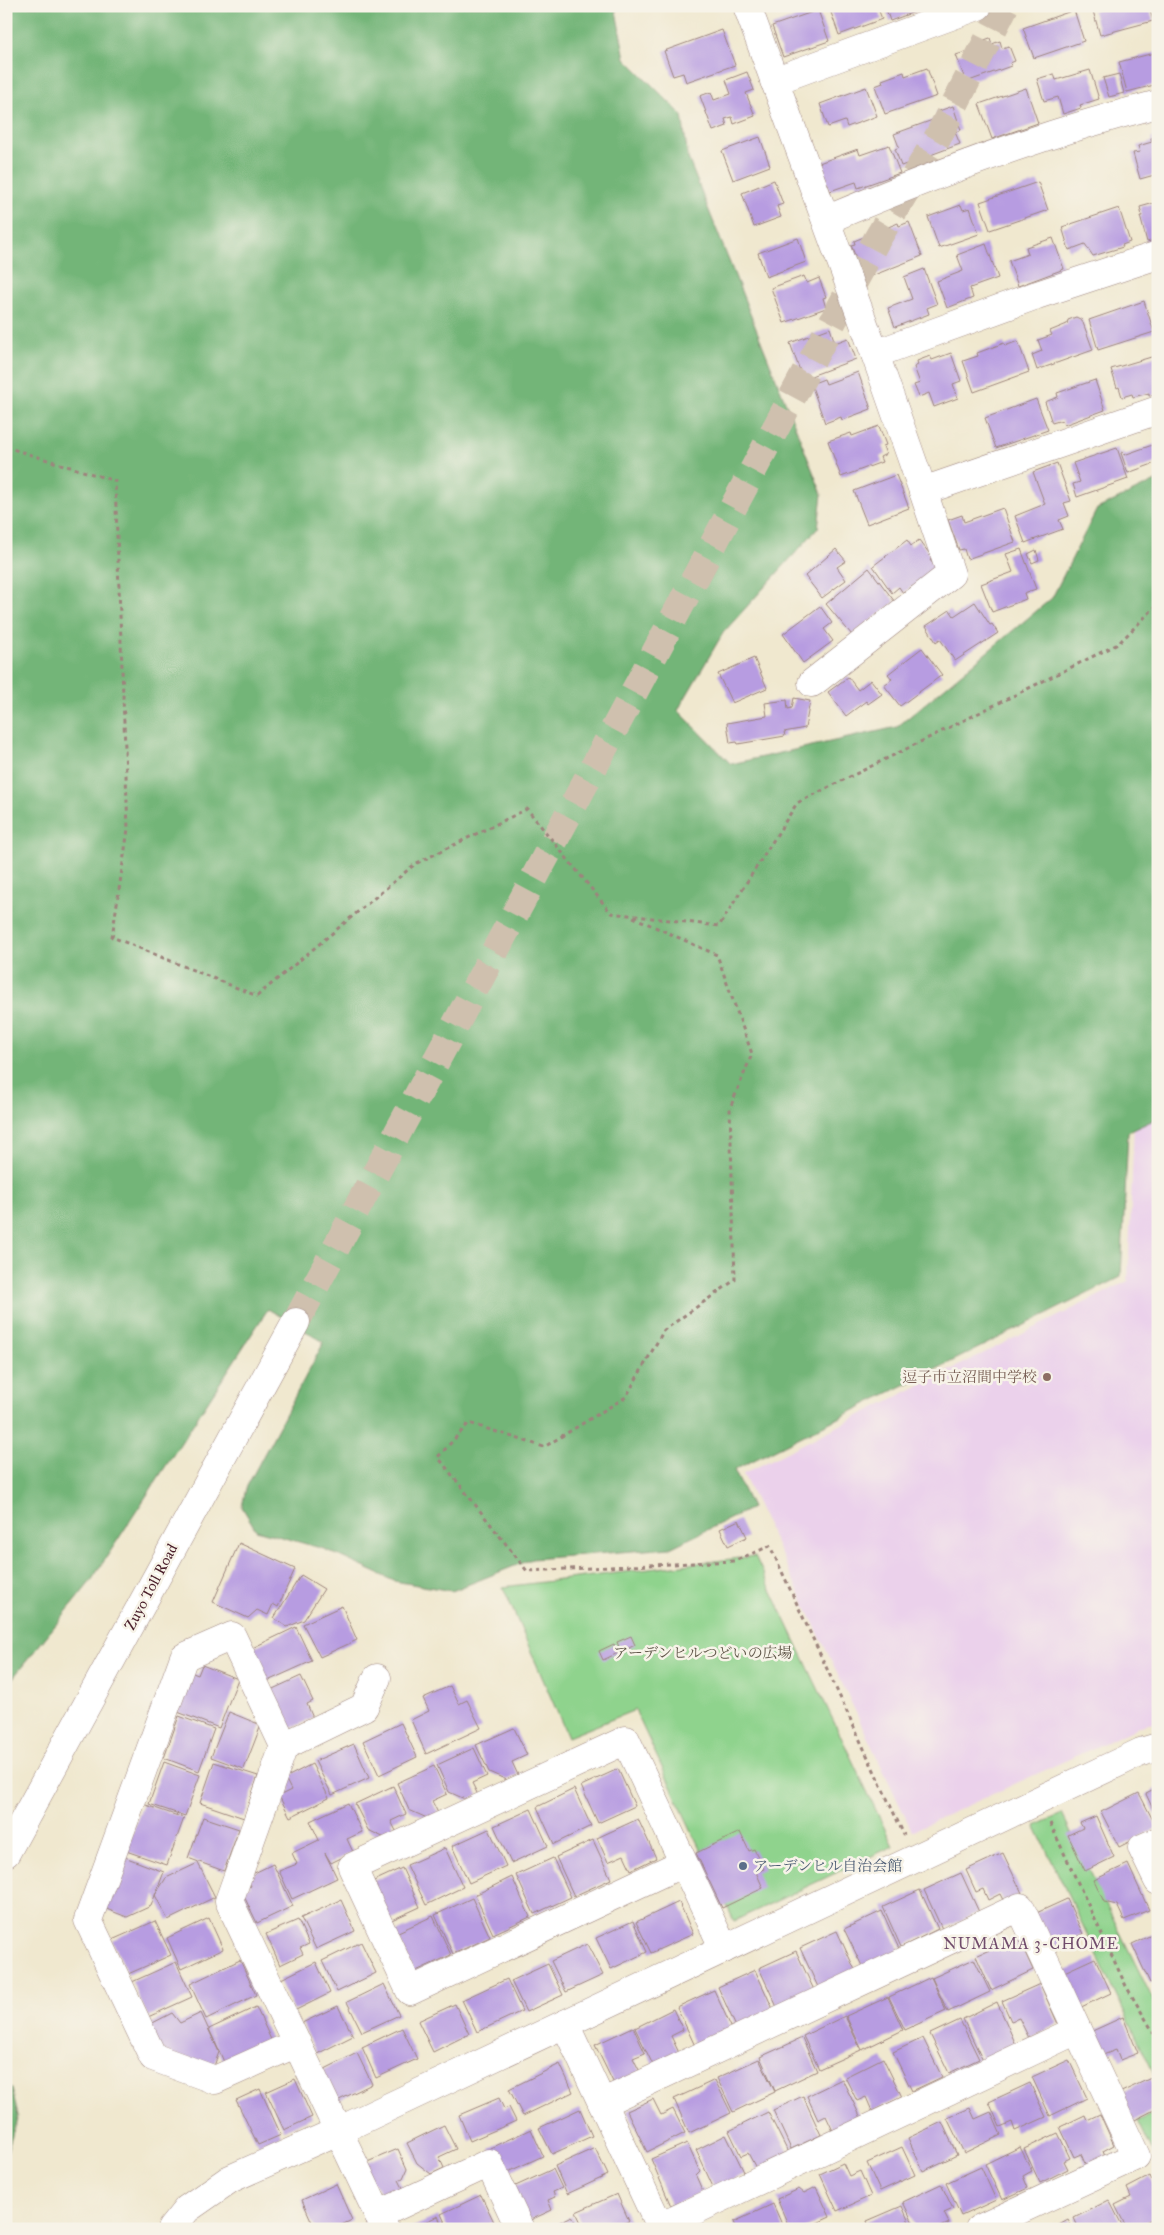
<svg xmlns="http://www.w3.org/2000/svg" width="1164" height="2235" font-family="'IM FELL Great Primer','Noto Serif JP',serif">
  <style>
    .built { fill: #ebd1eb }
    .green { fill: #8fd38d; stroke: #6c795c }
    .forest { fill: #73b578; stroke: #5e6a52 }
    .building { fill: #b79ce1 }
    .lines { fill: none; stroke-linecap: round; stroke-linejoin: round }
    .minor-tunnel { stroke: #cfc0ae; stroke-width: 28; stroke-dasharray: 28 14; stroke-linecap: butt }
    .minor-casing { stroke: #9d847d; stroke-width: 29 }
    .path { stroke: #9d847d; stroke-width: 3; stroke-dasharray: 4 4; stroke-linecap: butt }
    .minor { stroke: #fff; stroke-width: 28 }
    .education-dot { fill: #8d6e63; stroke: #f7f3e8; stroke-width: 2 }
    .service-dot { fill: #5c6f8a; stroke: #f7f3e8; stroke-width: 2 }
    .labels { text-anchor: middle; dominant-baseline: central; stroke-width: 5; stroke-linejoin: round; paint-order: stroke }
    .education-label { font-size: 15px; fill: #785e54; stroke: #f7f3e8; text-anchor: end }
    .street-label { font-size: 15px; fill: #4a1f2b; stroke: #f7f3e8 }
    .park-label { font-size: 15px; fill: #5f5548; stroke: #f7f3e8 }
    .service-label { font-size: 15px; fill: #4e5e75; stroke: #f7f3e8; text-anchor: start }
    .neighbourhood-label { font-size: 16px; letter-spacing: 1px; fill: #704b6b; stroke: #f7f3e8 }
  </style>
  <rect width="100%" height="100%" fill="#f7f3e8"/>
  <filter id="ink" filterUnits="userSpaceOnUse"><feTurbulence type="fractalNoise" baseFrequency=".02" numOctaves="2"/><feDisplacementMap in="SourceGraphic" scale="10" xChannelSelector="R" yChannelSelector="G"/><feConvolveMatrix kernelMatrix="1 2 1 2 8 2 1 2 1" color-interpolation-filters="sRGB"/></filter>
  <filter id="wash" filterUnits="userSpaceOnUse"><feTurbulence type="fractalNoise" baseFrequency=".0096" numOctaves="4" result="noise"/><feDisplacementMap in="SourceGraphic" scale="20" xChannelSelector="R" yChannelSelector="G"/><feGaussianBlur stdDeviation="1.12" result="paint"/><feColorMatrix in="noise" values="0 0 0 0 0 0 0 0 0 0 0 0 0 0 0 0 0 1.4 0 .05"/><feComposite in="paint" operator="in"/></filter>
  <g filter="url(#wash)">
    <rect width="100%" height="100%" fill="#f0e8cf"/>
    <polygon class="built" points="1158,1113 1158,1722 1148,1723 912,1831 743,1474 1128,1281 1134,1124"/>
    <g class="green">
      <polygon points="755,1556 893,1846 734,1921 635,1710 568,1737 503,1587"/>
      <polygon points="1062,1814 1158,2010 1158,2082 1035,1826"/>
      <polygon points="1158,2111 1158,2163 1138,2121"/>
    </g>
    <g class="forest">
      <polygon points="6,6 615,6 625,58 682,115 688,158 822,494 818,528 723,633 678,710 731,764 897,727 1052,598 1097,509 1158,480 1158,1118 1128,1132 1121,1277 734,1470 752,1508 670,1548 532,1559 452,1591 394,1581 324,1549 256,1530 242,1507 246,1488 324,1342 268,1309 91,1581 12,1679 6,1709"/>
      <polygon points="6,2085 12,2089 18,2116 6,2155"/>
    </g>
    <g id="blocks">
      <g class="building">
        <polygon points="877,6 882,19 839,35 829,7"/>
        <polygon points="885,6 930,6 890,21"/>
        <polygon points="1111,6 1149,6 1153,21 1100,35 1093,11"/>
        <polygon points="818,10 829,41 783,57 772,26"/>
        <polygon points="1074,10 1084,41 1034,58 1023,28"/>
        <polygon points="722,30 735,65 686,82 683,73 673,76 664,51"/>
        <polygon points="990,38 992,44 1000,41 1002,48 1009,46 1015,61 1010,63 1011,66 966,82 956,55 972,50 970,45"/>
        <polygon points="1158,52 1158,84 1127,92 1119,62"/>
        <polygon points="927,68 937,96 885,114 875,86 883,83 882,80 904,72 905,76"/>
        <polygon points="1090,70 1099,99 1080,105 1081,108 1063,114 1058,97 1044,101 1037,79 1054,74 1056,80"/>
        <polygon points="747,72 754,90 746,93 755,116 734,124 732,117 725,119 727,126 713,131 700,96 711,92 714,100 731,94 726,80"/>
        <polygon points="1119,74 1124,93 1109,97 1103,78"/>
        <polygon points="866,87 877,116 847,127 845,121 828,127 820,104"/>
        <polygon points="1026,88 1038,123 992,139 979,104"/>
        <polygon points="953,106 961,130 955,132 960,144 901,166 895,149 899,147 894,134 938,118 936,112"/>
        <polygon points="760,137 770,166 733,180 722,151"/>
        <polygon points="1158,137 1158,174 1140,179 1133,153 1140,152 1138,146 1152,142 1151,138"/>
        <polygon points="889,145 900,173 858,188 856,182 830,191 819,163 858,149 860,155"/>
        <polygon points="774,180 783,204 777,206 781,217 754,227 742,193"/>
        <polygon points="1038,182 1048,210 990,230 980,202"/>
        <polygon points="1158,202 1158,239 1147,242 1140,216 1142,216 1140,207"/>
        <polygon points="961,205 963,210 970,208 979,234 939,248 928,217"/>
        <polygon points="1119,208 1130,242 1122,245 1123,247 1093,256 1085,244 1069,250 1062,227"/>
        <polygon points="909,222 922,256 864,279 851,245 855,244 854,241 898,223 899,226"/>
        <polygon points="798,238 806,262 766,277 758,253"/>
        <polygon points="1053,238 1064,269 1018,286 1009,261 1028,254 1026,247"/>
        <polygon points="986,244 998,278 970,288 973,298 947,308 937,281 963,271 957,255"/>
        <polygon points="924,269 937,304 927,308 929,314 895,327 888,308 912,299 904,277"/>
        <polygon points="804,276 807,283 819,278 826,297 823,298 826,308 784,323 771,288"/>
        <polygon points="1144,301 1154,332 1098,350 1089,320"/>
        <polygon points="1076,317 1082,320 1093,350 1037,370 1032,355 1042,351 1038,340 1052,335 1050,331 1067,324 1068,320"/>
        <polygon points="830,328 835,343 848,338 856,359 803,379 790,343"/>
        <polygon points="1018,341 1029,372 974,392 963,361 978,356 977,353 1004,343 1005,346"/>
        <polygon points="951,353 961,381 953,384 958,398 934,407 929,393 919,397 914,385 920,383 914,367 918,365 917,361 930,356 932,360"/>
        <polygon points="1158,355 1158,394 1149,396 1149,393 1133,397 1132,394 1122,397 1119,387 1117,388 1111,369"/>
        <polygon points="858,372 871,409 842,420 841,417 825,423 811,384 824,379 826,384"/>
        <polygon points="1095,380 1105,410 1064,425 1062,420 1052,423 1045,402 1058,397 1057,393"/>
        <polygon points="1036,399 1048,430 996,448 985,418"/>
        <polygon points="879,426 886,445 883,446 886,454 880,457 882,462 841,477 828,441 851,433 852,436"/>
        <polygon points="1158,443 1158,462 1128,473 1121,453 1123,452 1124,455"/>
        <polygon points="1117,448 1128,479 1077,497 1073,484 1080,482 1073,463"/>
        <polygon points="1057,463 1071,501 1064,503 1069,516 1059,520 1063,529 1025,543 1015,516 1045,504 1033,472"/>
        <polygon points="896,475 909,508 867,524 854,491"/>
        <polygon points="1003,508 1015,542 967,559 964,549 959,550 948,520 962,515 964,522"/>
        <polygon points="907,540 911,546 919,540 933,558 930,560 938,571 915,588 913,586 903,593 899,587 892,593 873,566"/>
        <polygon points="836,549 846,561 837,567 846,580 822,598 805,576"/>
        <polygon points="1021,549 1036,589 1024,593 1026,599 992,612 981,584 1013,572 1006,554"/>
        <polygon points="1036,550 1039,560 1032,563 1028,554"/>
        <polygon points="869,568 895,602 852,635 826,604"/>
        <polygon points="975,602 990,625 992,624 998,633 955,661 940,639 936,642 926,626 950,610 954,616"/>
        <polygon points="820,606 832,623 824,629 833,641 803,663 783,634"/>
        <polygon points="922,648 942,675 900,706 884,685 892,679 888,674"/>
        <polygon points="754,658 767,688 732,703 718,674"/>
        <polygon points="848,677 858,690 871,680 882,694 868,704 866,701 846,716 828,692"/>
        <polygon points="794,698 810,701 805,728 784,732 785,736 738,744 737,742 730,743 727,723 767,716 765,703 787,700 788,709 792,708"/>
        <polygon points="739,1520 747,1537 728,1546 720,1529"/>
        <polygon points="239,1543 295,1569 278,1607 273,1604 268,1615 257,1610 248,1618 213,1602"/>
        <polygon points="301,1575 324,1589 304,1620 287,1627 274,1618"/>
        <polygon points="342,1606 357,1640 320,1657 303,1624"/>
        <polygon points="296,1627 312,1661 261,1684 246,1651"/>
        <polygon points="631,1636 635,1645 621,1652 617,1642"/>
        <polygon points="614,1644 618,1653 603,1660 599,1651"/>
        <polygon points="202,1665 238,1679 219,1728 175,1711 190,1672 198,1675"/>
        <polygon points="301,1676 313,1701 307,1704 313,1718 282,1732 264,1693"/>
        <polygon points="450,1686 459,1704 467,1700 481,1728 426,1754 411,1720 429,1711 423,1698"/>
        <polygon points="229,1712 261,1725 244,1769 211,1757"/>
        <polygon points="179,1716 214,1729 199,1771 164,1758"/>
        <polygon points="401,1723 417,1757 379,1775 363,1741"/>
        <polygon points="514,1728 527,1755 512,1762 518,1775 507,1780 489,1772 476,1745"/>
        <polygon points="354,1744 369,1778 332,1795 315,1761"/>
        <polygon points="474,1748 487,1776 472,1783 478,1795 467,1800 449,1792 437,1765"/>
        <polygon points="164,1762 200,1775 185,1816 149,1804"/>
        <polygon points="214,1762 258,1776 244,1818 200,1803"/>
        <polygon points="312,1764 329,1798 290,1817 279,1796 291,1790 285,1778"/>
        <polygon points="434,1766 447,1794 432,1801 438,1813 427,1818 409,1810 397,1783"/>
        <polygon points="618,1769 635,1806 598,1823 581,1786"/>
        <polygon points="393,1786 406,1814 391,1821 397,1833 385,1838 368,1830 355,1804"/>
        <polygon points="1158,1788 1158,1820 1146,1794"/>
        <polygon points="574,1789 591,1826 554,1844 537,1807"/>
        <polygon points="1139,1793 1157,1828 1119,1847 1101,1812"/>
        <polygon points="348,1803 362,1832 347,1839 353,1852 331,1863 325,1853 337,1878 292,1899 279,1871 297,1864 292,1853 319,1840 310,1821"/>
        <polygon points="143,1804 184,1818 167,1865 126,1851"/>
        <polygon points="531,1809 548,1846 511,1863 494,1826"/>
        <polygon points="1096,1816 1114,1857 1085,1871 1068,1835 1083,1828 1080,1823"/>
        <polygon points="203,1817 239,1829 224,1871 188,1858"/>
        <polygon points="638,1819 656,1858 631,1870 624,1855 608,1862 597,1838"/>
        <polygon points="489,1829 506,1866 469,1883 452,1846"/>
        <polygon points="740,1832 749,1851 754,1849 764,1869 756,1872 763,1888 722,1908 696,1853"/>
        <polygon points="593,1840 611,1879 574,1896 556,1857"/>
        <polygon points="445,1848 463,1887 426,1905 407,1865"/>
        <polygon points="1003,1853 1022,1893 1004,1902 1000,1894 988,1900 983,1889 976,1892 966,1870"/>
        <polygon points="122,1856 164,1872 151,1906 127,1917 101,1907"/>
        <polygon points="553,1858 571,1897 534,1914 516,1875"/>
        <polygon points="198,1863 215,1897 168,1920 155,1895 166,1878"/>
        <polygon points="273,1864 293,1906 257,1923 241,1890 251,1886 246,1877"/>
        <polygon points="1128,1864 1149,1910 1124,1920 1117,1905 1104,1902 1094,1880"/>
        <polygon points="402,1868 420,1907 383,1924 365,1885"/>
        <polygon points="961,1873 979,1912 942,1929 924,1890"/>
        <polygon points="512,1877 530,1917 493,1934 475,1895"/>
        <polygon points="920,1890 938,1929 901,1947 883,1907"/>
        <polygon points="472,1898 490,1937 453,1954 435,1915"/>
        <polygon points="1067,1899 1083,1934 1048,1950 1032,1915"/>
        <polygon points="341,1900 355,1931 316,1949 301,1918"/>
        <polygon points="679,1902 693,1934 651,1953 636,1922"/>
        <polygon points="882,1911 900,1951 863,1968 844,1929"/>
        <polygon points="433,1916 451,1955 414,1972 396,1933"/>
        <polygon points="209,1918 223,1949 181,1969 167,1938"/>
        <polygon points="298,1920 309,1944 300,1948 303,1954 280,1965 266,1934"/>
        <polygon points="155,1921 171,1955 128,1974 112,1940"/>
        <polygon points="633,1921 647,1952 611,1969 596,1938"/>
        <polygon points="837,1931 855,1970 818,1987 800,1948"/>
        <polygon points="1158,1932 1158,1980 1150,1983 1132,1944"/>
        <polygon points="1018,1937 1033,1970 991,1990 976,1956"/>
        <polygon points="361,1942 376,1973 337,1992 322,1961"/>
        <polygon points="587,1944 603,1975 566,1992 551,1961"/>
        <polygon points="796,1951 814,1990 777,2007 759,1968"/>
        <polygon points="1095,1958 1111,1993 1077,2009 1060,1974"/>
        <polygon points="974,1959 990,1992 948,2012 932,1978"/>
        <polygon points="240,1960 256,1995 206,2019 190,1984"/>
        <polygon points="176,1962 192,1997 148,2017 132,1982"/>
        <polygon points="316,1962 330,1993 294,2011 279,1980"/>
        <polygon points="548,1964 563,1995 526,2012 511,1981"/>
        <polygon points="755,1970 773,2009 736,2027 718,1987"/>
        <polygon points="931,1977 946,2011 905,2030 889,1997"/>
        <polygon points="507,1979 522,2011 477,2032 462,2000"/>
        <polygon points="384,1984 399,2015 362,2032 347,2002"/>
        <polygon points="1040,1984 1058,2024 1029,2038 1019,2018 1011,2021 1002,2001"/>
        <polygon points="714,1990 732,2029 695,2046 677,2007"/>
        <polygon points="888,1997 903,2030 862,2050 846,2016"/>
        <polygon points="997,2002 1017,2047 984,2063 963,2019"/>
        <polygon points="455,2004 469,2034 433,2052 418,2021"/>
        <polygon points="338,2006 353,2036 317,2054 302,2023"/>
        <polygon points="256,2007 273,2044 226,2066 209,2029"/>
        <polygon points="673,2009 683,2030 671,2036 680,2055 654,2067 635,2028"/>
        <polygon points="172,2013 180,2023 201,2013 219,2052 212,2072 152,2052 141,2029"/>
        <polygon points="845,2016 861,2050 819,2069 803,2036"/>
        <polygon points="1123,2017 1138,2053 1120,2060 1116,2050 1098,2057 1088,2033"/>
        <polygon points="960,2020 979,2059 949,2073 930,2034"/>
        <polygon points="633,2027 645,2053 633,2058 640,2072 614,2084 595,2045"/>
        <polygon points="402,2028 417,2059 376,2078 362,2047"/>
        <polygon points="802,2038 817,2071 775,2091 760,2057"/>
        <polygon points="923,2038 942,2077 912,2091 893,2052"/>
        <polygon points="357,2053 372,2084 335,2102 321,2071"/>
        <polygon points="883,2058 902,2097 872,2111 866,2097 857,2101 845,2077"/>
        <polygon points="759,2059 775,2092 733,2112 717,2078"/>
        <polygon points="1069,2060 1087,2098 1050,2116 1032,2077"/>
        <polygon points="560,2064 573,2092 523,2116 509,2089"/>
        <polygon points="1151,2078 1158,2090 1158,2108 1129,2123 1115,2095"/>
        <polygon points="295,2079 312,2117 284,2130 266,2092"/>
        <polygon points="842,2079 861,2118 833,2131 826,2116 818,2120 807,2096"/>
        <polygon points="715,2080 731,2113 689,2133 674,2099"/>
        <polygon points="1030,2083 1046,2117 1015,2131 1012,2122 1000,2127 989,2102"/>
        <polygon points="260,2089 281,2135 258,2145 236,2100"/>
        <polygon points="803,2096 821,2135 791,2149 773,2110"/>
        <polygon points="499,2098 504,2109 509,2107 516,2121 470,2141 459,2115"/>
        <polygon points="653,2099 661,2115 673,2109 685,2133 647,2152 627,2111"/>
        <polygon points="970,2108 975,2119 991,2112 1001,2135 964,2153 947,2118"/>
        <polygon points="580,2109 592,2136 552,2154 539,2128"/>
        <polygon points="768,2112 789,2154 757,2170 748,2153 741,2156 729,2131"/>
        <polygon points="1100,2114 1114,2145 1103,2151 1105,2157 1086,2166 1081,2154 1074,2157 1060,2127 1085,2115 1087,2120"/>
        <polygon points="942,2122 957,2155 923,2171 908,2138"/>
        <polygon points="444,2125 456,2149 439,2157 444,2168 431,2174 417,2163 407,2143"/>
        <polygon points="531,2129 543,2156 503,2174 490,2148"/>
        <polygon points="1058,2133 1070,2158 1064,2161 1068,2169 1040,2183 1024,2149"/>
        <polygon points="726,2135 745,2174 714,2189 696,2150"/>
        <polygon points="687,2143 700,2172 696,2176 703,2192 671,2206 651,2159"/>
        <polygon points="902,2147 915,2175 880,2191 867,2163"/>
        <polygon points="1020,2147 1032,2171 1023,2176 1028,2188 1002,2200 985,2164"/>
        <polygon points="595,2148 608,2175 567,2194 555,2166"/>
        <polygon points="398,2149 407,2169 403,2178 399,2180 403,2188 385,2197 358,2166"/>
        <polygon points="843,2163 849,2176 860,2171 871,2196 837,2211 820,2174"/>
        <polygon points="981,2167 996,2200 961,2216 946,2183"/>
        <polygon points="553,2169 562,2188 553,2192 555,2197 548,2200 552,2210 524,2223 509,2189"/>
        <polygon points="1150,2176 1158,2193 1158,2216 1132,2229 1127,2229 1115,2205 1131,2197 1127,2188"/>
        <polygon points="336,2184 352,2220 333,2229 315,2229 302,2200"/>
        <polygon points="941,2184 953,2209 944,2213 949,2223 937,2229 916,2229 903,2202"/>
        <polygon points="816,2187 830,2217 804,2229 790,2229 777,2199 799,2189 804,2193"/>
        <polygon points="617,2194 629,2221 611,2229 584,2229 576,2212"/>
        <polygon points="481,2195 494,2222 480,2229 448,2229 441,2214"/>
        <polygon points="1109,2200 1124,2229 1079,2229 1074,2218"/>
        <polygon points="773,2204 784,2229 737,2229 734,2222"/>
        <polygon points="902,2206 912,2229 870,2229 867,2221"/>
        <polygon points="438,2216 443,2229 409,2229"/>
        <polygon points="572,2216 578,2229 546,2229"/>
        <polygon points="1068,2220 1073,2229 1052,2229"/>
      </g>
    </g>
  </g>
  <g filter="url(#ink)">
    <use href="#blocks" fill-opacity="0" stroke="#9d847d" stroke-width="1"/>
    <g class="lines">
      <polyline class="minor-tunnel" points="296,1322 876,241 938,137 1005,6"/>
      <defs>
        <g id="minor">
          <polyline points="747,6 875,354 1037,295 1158,255"/>
          <polyline points="774,81 978,6"/>
          <path d="M826,220C934,174 1044,133 1158,104"/>
          <polyline points="875,354 923,491 1158,410"/>
          <polyline points="812,683 951,574 923,491"/>
          <polyline points="284,1746 364,1707 377,1678"/>
          <polyline points="1158,1841 1142,1848 1158,1881"/>
          <polyline points="6,1853 296,1322"/>
          <polyline points="683,1863 410,1991 352,1867 626,1740 724,1949"/>
          <polyline points="565,2024 661,2229"/>
          <polyline points="297,2043 215,2080 153,2057 88,1920 184,1657 232,1636 284,1746 229,1901 385,2229"/>
          <polyline points="602,2103 1020,1907 1136,2156 979,2229"/>
          <polyline points="378,2215 489,2163 520,2229"/>
          <polyline points="660,2227 1077,2030"/>
          <polyline points="171,2229 187,2209 230,2179 338,2131 1141,1752 1158,1747"/>
        </g>
      </defs>
      <use href="#minor" class="minor-casing"/>
      <g class="path">
        <polyline points="6,447 115,481 128,829 112,937 257,996 415,864 527,809 611,913 719,926 797,803 1118,644 1158,604"/>
        <polyline points="633,917 717,955 752,1054 730,1108 735,1280 664,1330 626,1397 544,1447 469,1423 438,1457 527,1571 734,1561 770,1546 904,1835"/>
        <polyline points="1050,1823 1126,1986 1158,2040"/>
      </g>
      <use href="#minor" class="minor"/>
    </g>
  </g>
  <circle class="education-dot" cx="1047" cy="1377" r="5"/>
  <circle class="service-dot" cx="743" cy="1866" r="5"/>
  <g class="labels">
    <g class="education-label">
      <text x="1037" y="1377">逗子市立沼間中学校</text>
    </g>
    <g class="street-label">
      <text transform="translate(151 1587) rotate(-62)">Zuyo Toll Road</text>
    </g>
    <g class="park-label">
      <text x="703" y="1653">アーデンヒルつどいの広場</text>
    </g>
    <g class="service-label">
      <text x="753" y="1866">アーデンヒル自治会館</text>
    </g>
    <g class="neighbourhood-label">
      <text x="1031" y="1943">NUMAMA 3-CHOME</text>
    </g>
  </g>
  <rect width="1164" height="2235" fill="none" stroke="#f7f3e8" stroke-width="25"/>
</svg>
